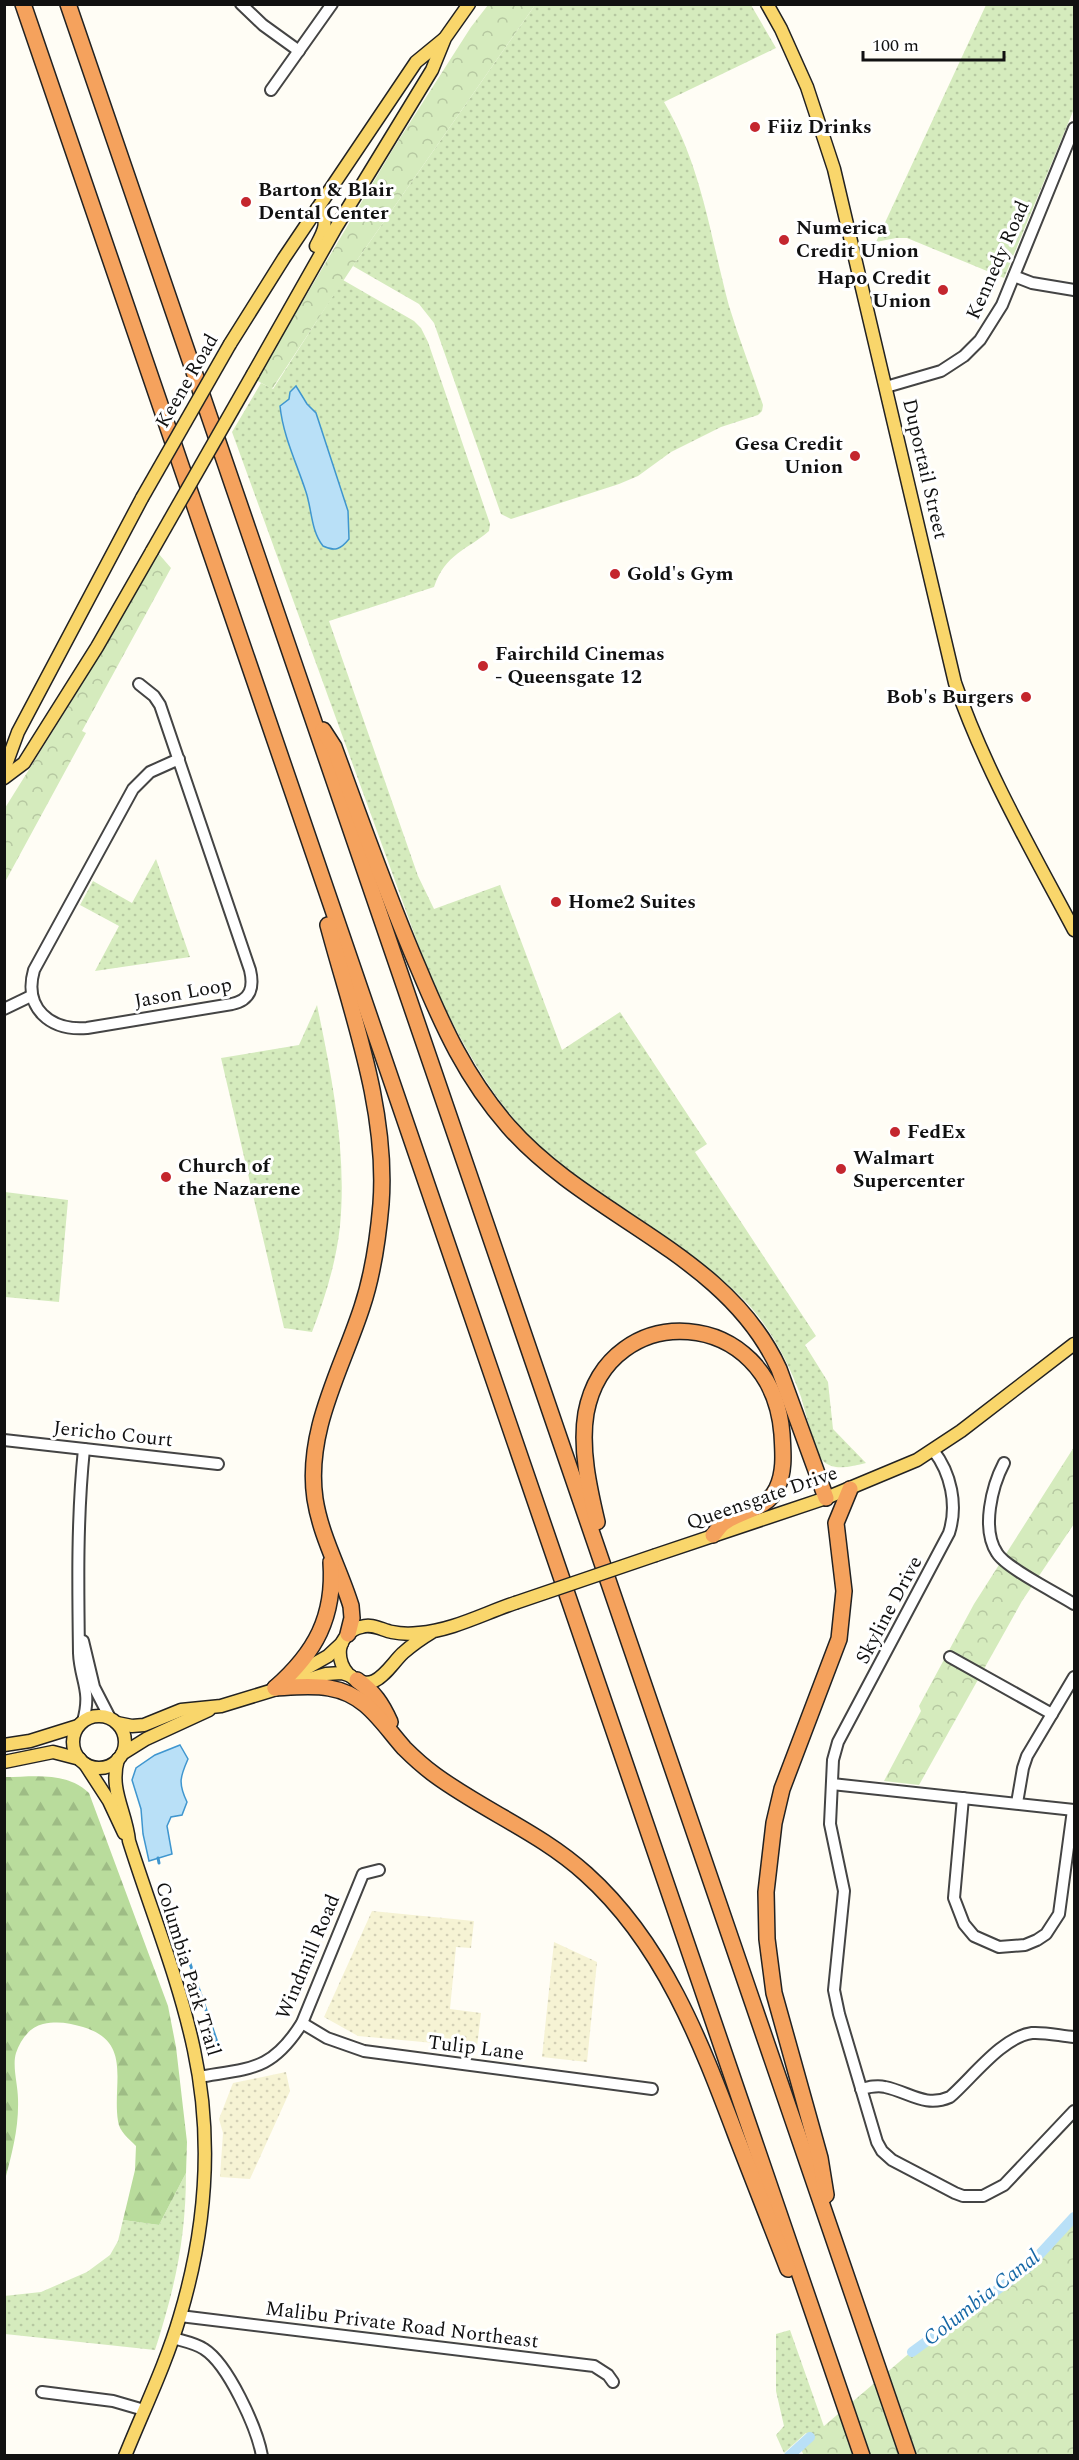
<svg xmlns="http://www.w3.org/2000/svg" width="1079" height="2460" font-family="Spectral,serif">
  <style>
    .farmland { fill: url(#farmland-dots) }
    .grass { fill: url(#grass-dots) }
    .forest { fill: url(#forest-firs) }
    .park { fill: url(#park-crowns) }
    .water { fill: #b9e0f7; stroke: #3f96cf; stroke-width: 1.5 }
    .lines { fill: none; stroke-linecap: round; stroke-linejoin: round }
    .stream { stroke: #3f96cf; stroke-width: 3 }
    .canal { stroke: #b9e0f7; stroke-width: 10 }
    .minor-casing { stroke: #444; stroke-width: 14 }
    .major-casing { stroke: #222; stroke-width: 15 }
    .highway-casing { stroke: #222; stroke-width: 18 }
    .minor { stroke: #fff; stroke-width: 10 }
    .major { stroke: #f9d66b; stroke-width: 12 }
    .highway { stroke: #f5a25d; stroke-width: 15 }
    .major-bridge-casing { stroke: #222; stroke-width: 15; stroke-linecap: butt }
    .major-bridge { stroke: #f9d66b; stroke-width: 12 }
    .poi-dot { fill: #c4262e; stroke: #fff; stroke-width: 2 }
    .labels { text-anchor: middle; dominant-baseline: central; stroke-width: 6; stroke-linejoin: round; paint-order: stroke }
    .poi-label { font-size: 20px; font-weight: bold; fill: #111; stroke: #fff; text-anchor: start }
    .street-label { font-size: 20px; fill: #111; stroke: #fff }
    .water-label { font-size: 21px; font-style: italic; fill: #1768a6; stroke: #fff }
  </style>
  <defs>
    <pattern id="farmland-dots" width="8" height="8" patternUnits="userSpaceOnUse" patternTransform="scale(1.5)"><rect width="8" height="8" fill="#f6f3d4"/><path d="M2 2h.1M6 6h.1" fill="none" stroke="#d2cfb5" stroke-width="1.8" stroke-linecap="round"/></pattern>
    <pattern id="grass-dots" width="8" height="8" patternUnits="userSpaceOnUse" patternTransform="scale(1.5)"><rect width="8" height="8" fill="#d5ebbd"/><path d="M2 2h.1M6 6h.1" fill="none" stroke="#b6c8a1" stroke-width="1.8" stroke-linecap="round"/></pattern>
    <pattern id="forest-firs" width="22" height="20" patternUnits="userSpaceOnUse" patternTransform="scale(1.5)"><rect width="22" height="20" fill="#b9dc9c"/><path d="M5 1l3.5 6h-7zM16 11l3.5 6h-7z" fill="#9ebc85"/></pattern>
    <pattern id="park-crowns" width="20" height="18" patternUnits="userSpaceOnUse" patternTransform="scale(1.5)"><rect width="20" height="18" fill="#d5ebbd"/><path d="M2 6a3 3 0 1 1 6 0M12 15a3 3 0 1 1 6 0" fill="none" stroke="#b6c8a1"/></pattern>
  </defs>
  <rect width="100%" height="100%" fill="#fffdf5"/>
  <g class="farmland">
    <polygon points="372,1911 474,1921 471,1948 456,1947 450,2009 481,2013 477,2047 358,2036 324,2017"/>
    <polygon points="554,1942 597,1962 587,2062 542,2057"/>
    <polygon points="286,2072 290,2091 250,2179 220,2177 223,2133 219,2119 233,2083"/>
  </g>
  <g class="grass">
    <path d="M535,5H751L776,48L664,102C702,167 710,235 729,306C739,339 752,372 763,405L762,411L758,415L721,427L671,452L638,476L619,484L511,519L501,514L434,323L419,304L353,266Z"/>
    <polygon points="986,5 1074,5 1074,109 1004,278 907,238 896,238 876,242"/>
    <path d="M343,280L414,321L421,328L428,342L490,524L489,531C467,550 445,554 434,587L329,621L418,876L434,909L500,885L562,1050L620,1012L707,1144L695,1152L816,1336L805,1345L828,1382L833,1429L866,1463C852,1466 835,1472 823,1461C816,1454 805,1410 801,1397C789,1363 771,1329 747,1303C689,1244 613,1210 551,1157C495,1109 461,1042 430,977L232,432L261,383L273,389Z"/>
    <polygon points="156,859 190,957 95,971 119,926 80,905 93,881 132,903"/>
    <path d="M317,1005C332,1077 347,1152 340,1226C336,1263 325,1298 312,1332L284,1328L221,1058L299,1045Z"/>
    <polygon points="5,1192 68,1200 59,1302 5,1297"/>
    <path d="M186,2173C186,2238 175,2288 155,2350L5,2334L4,2296L41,2292L87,2272L110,2255L118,2241L123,2220L159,2225Z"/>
    <polygon points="790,2330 834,2455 806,2433 784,2453 776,2435 784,2426 776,2391 776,2334"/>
  </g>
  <path class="forest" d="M5,1777C34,1777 66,1771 89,1793L168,2006L176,2047L187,2142L186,2173L159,2225L123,2220L135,2170L136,2146C129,2139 119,2131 118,2121C112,2083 133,2042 83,2027C69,2023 58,2021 43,2024C29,2027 20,2041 16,2053C12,2066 18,2085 18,2099C19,2128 12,2153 5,2180Z"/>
  <g class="park">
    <polygon points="488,5 535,5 353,266 272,389 256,380 393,149 471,27"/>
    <polygon points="158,553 171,568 82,731 86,733 5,882 5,808 81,686"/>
    <polygon points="1074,1447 1074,1524 1022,1601 919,1785 884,1781 921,1711 919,1706 974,1604"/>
    <polygon points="1074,2217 1074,2455 804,2456 800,2447 810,2438 912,2351 1027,2268"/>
  </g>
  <g class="water">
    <path d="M296,386L307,404L316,413L348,511L349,539C341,549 335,552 323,546C311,531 312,510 306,492C297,464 283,436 280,406L289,399L290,392Z"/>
    <path d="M180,1745L188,1759C180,1777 178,1783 187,1802L182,1815L171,1817L167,1826L172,1854L149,1861L143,1834L141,1809L132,1780L136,1768L155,1755Z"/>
  </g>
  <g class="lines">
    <g class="stream">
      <polyline points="158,1858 159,1863"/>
      <polyline points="168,1893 185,1949 220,2051"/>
    </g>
    <g class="canal">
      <polyline points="912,2352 1027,2268 1074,2217"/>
      <polyline points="789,2456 810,2437"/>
    </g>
    <defs>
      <g id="minor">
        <polyline points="241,4 263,25 299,51"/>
        <polyline points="271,90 332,4"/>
        <polyline points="1014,276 1032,283 1074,290"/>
        <polyline points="886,387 941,371 964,356 980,340 1002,305 1074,128"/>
        <path d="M139,684L154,696L160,705L250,970C254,987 251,1000 232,1004L87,1028C50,1031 23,1008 34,970L133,789L150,772L179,759"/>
        <polyline points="4,1009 31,996"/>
        <polyline points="4,1440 218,1464"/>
        <path d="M933,1450C951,1473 958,1505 949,1533L838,1742L833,1760L830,1824L844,1891L834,1990L839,2014L877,2142L882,2151L892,2160L955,2193L963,2196H983L1004,2185L1074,2111"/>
        <path d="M1004,1463C992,1486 981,1529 997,1553C1006,1568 1057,1593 1074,1604"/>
        <polyline points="83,1641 94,1687 110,1718"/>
        <polyline points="950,1657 1052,1714"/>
        <path d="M83,1721C92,1690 80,1680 79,1653C78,1584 77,1517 84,1449"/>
        <polyline points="832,1784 1074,1810"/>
        <polyline points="963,1798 954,1898 964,1924 974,1936 999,1947 1025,1945 1037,1940 1046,1934 1059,1914 1073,1810"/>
        <polyline points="1017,1803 1023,1768 1027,1756 1074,1677"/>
        <polyline points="302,2023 327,2038 364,2051 652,2089"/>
        <path d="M199,2077C251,2068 272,2071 302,2023L363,1874L379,1870"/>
        <path d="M861,2089C869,2087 877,2085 885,2087C909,2092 925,2108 950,2097C972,2078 1002,2037 1032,2033C1045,2032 1061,2036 1074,2037"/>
        <polyline points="180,2316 594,2366 608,2375 613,2382"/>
        <path d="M173,2338C183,2341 195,2343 204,2349C228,2364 257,2428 262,2456"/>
        <polyline points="42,2392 113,2401 144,2410"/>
      </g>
      <g id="major">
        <path d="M767,4L781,29L807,87L834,169L955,683C985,770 1031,849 1074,930"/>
        <path d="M316,246C323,233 331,220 317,209"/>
        <polyline points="230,344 284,258 416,62 444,39"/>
        <polyline points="253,374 335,229 432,70 445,38 469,4"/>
        <polyline points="4,770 18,732 142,498"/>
        <polyline points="4,778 24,763 97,647 152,551"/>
        <polyline points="656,1555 826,1498 917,1460 961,1431 1074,1344"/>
        <path d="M432,1632C422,1638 412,1645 403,1653C388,1667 374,1698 348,1674C342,1667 339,1658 340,1649C342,1638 351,1629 361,1627C372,1623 382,1630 392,1632C401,1634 410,1634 419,1633C451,1631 485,1613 515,1603"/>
        <polyline points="291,1677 328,1656 342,1643"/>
        <circle cx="99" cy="1742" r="26"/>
        <polyline points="117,1723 132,1726 144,1725 181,1710 221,1706 326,1674 342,1673 351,1676"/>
        <polyline points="4,1745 30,1741 78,1726"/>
        <polyline points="122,1754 146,1739 209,1710"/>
        <path d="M118,1759C109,1790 126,1811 129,1841C151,1911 179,1979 194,2050C213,2139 206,2229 180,2316C166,2364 144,2409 125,2456"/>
        <polyline points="4,1762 53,1752 80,1759"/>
        <polyline points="85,1764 109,1801 124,1833"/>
      </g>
      <g id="highway">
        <polyline points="23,4 862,2456"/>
        <polyline points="68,4 908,2456"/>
        <path d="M323,730L334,747C361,821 387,895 418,967C443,1027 466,1078 509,1127C590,1219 726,1253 779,1369L826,1498"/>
        <path d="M328,925C352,1015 388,1110 381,1204C378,1239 373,1274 362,1307C342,1369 305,1431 315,1499C321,1537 340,1570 351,1606L352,1618L348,1634"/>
        <path d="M597,1522C589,1488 580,1448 586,1413C608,1297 772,1305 782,1434C783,1452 785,1471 777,1488C768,1509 742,1510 725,1522C720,1525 717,1531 713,1535"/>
        <path d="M357,1680C374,1692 382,1704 390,1722"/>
        <path d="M275,1688C293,1687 312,1685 329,1688C366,1694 381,1722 404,1748C414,1758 424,1767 435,1775C484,1811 541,1833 586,1874C664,1944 701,2043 737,2138C754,2182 771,2226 788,2269"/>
        <path d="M275,1688C315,1653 335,1617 331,1562"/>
        <polyline points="826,2195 820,2158 774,1993 767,1939 766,1892 774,1823 782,1789 839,1639 844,1591 836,1523 850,1489"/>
      </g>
    </defs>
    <use href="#minor" class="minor-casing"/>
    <use href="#major" class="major-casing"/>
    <use href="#highway" class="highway-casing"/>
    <use href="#minor" class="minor"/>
    <use href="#major" class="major"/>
    <use href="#highway" class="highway"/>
    <defs>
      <g id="major-bridge">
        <polyline points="142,498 230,344"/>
        <polyline points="152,551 253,374"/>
        <polyline points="515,1603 656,1555"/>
      </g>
    </defs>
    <use href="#major-bridge" class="major-bridge-casing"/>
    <use href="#major-bridge" class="major-bridge"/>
  </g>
  <g class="poi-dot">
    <circle cx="755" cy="127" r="6"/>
    <circle cx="246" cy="202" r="6"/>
    <circle cx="784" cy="240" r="6"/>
    <circle cx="943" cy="290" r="6"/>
    <circle cx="855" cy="456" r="6"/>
    <circle cx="615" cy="574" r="6"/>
    <circle cx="483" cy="666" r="6"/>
    <circle cx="1026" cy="697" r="6"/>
    <circle cx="556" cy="902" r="6"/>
    <circle cx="895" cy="1132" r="6"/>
    <circle cx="841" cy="1169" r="6"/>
    <circle cx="166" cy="1177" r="6"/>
  </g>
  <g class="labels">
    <g class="poi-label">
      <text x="767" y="127">Fiiz Drinks</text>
      <text x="258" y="190">Barton &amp; Blair<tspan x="258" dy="23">Dental Center</tspan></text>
      <text x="796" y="228">Numerica<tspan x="796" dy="23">Credit Union</tspan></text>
      <text x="931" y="278" text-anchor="end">Hapo Credit<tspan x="931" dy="23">Union</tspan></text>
      <text x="843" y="444" text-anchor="end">Gesa Credit<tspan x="843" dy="23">Union</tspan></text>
      <text x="627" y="574">Gold's Gym</text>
      <text x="495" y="654">Fairchild Cinemas<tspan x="495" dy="23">- Queensgate 12</tspan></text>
      <text x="1014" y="697" text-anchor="end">Bob's Burgers</text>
      <text x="568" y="902">Home2 Suites</text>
      <text x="907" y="1132">FedEx</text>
      <text x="853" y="1158">Walmart<tspan x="853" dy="23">Supercenter</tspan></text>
      <text x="178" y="1166">Church of<tspan x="178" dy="23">the Nazarene</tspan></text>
    </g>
    <g class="street-label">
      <text transform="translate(998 260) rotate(-66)">Kennedy Road</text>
      <text transform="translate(187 381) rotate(-60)">Keene Road</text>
      <text transform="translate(925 469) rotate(77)">Duportail Street</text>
      <text transform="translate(183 993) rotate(-10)">Jason Loop</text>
      <text transform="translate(113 1434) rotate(6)">Jericho Court</text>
      <text transform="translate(762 1498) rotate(-19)">Queensgate Drive</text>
      <text transform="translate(889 1610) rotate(-62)">Skyline Drive</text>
      <text transform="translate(308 1957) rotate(-67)">Windmill Road</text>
      <text transform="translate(188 1969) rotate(73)">Columbia Park Trail</text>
      <text transform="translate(476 2048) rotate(7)">Tulip Lane</text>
      <text transform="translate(402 2325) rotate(7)">Malibu Private Road Northeast</text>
    </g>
    <g class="water-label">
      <text transform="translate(982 2298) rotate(-38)">Columbia Canal</text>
    </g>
  </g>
  <rect width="1079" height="2460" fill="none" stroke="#111111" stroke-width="12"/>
  <path d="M863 51v9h141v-9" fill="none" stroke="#111111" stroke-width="3"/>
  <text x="872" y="51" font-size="18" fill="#111111" stroke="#ffffff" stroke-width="4.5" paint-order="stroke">100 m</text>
</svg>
